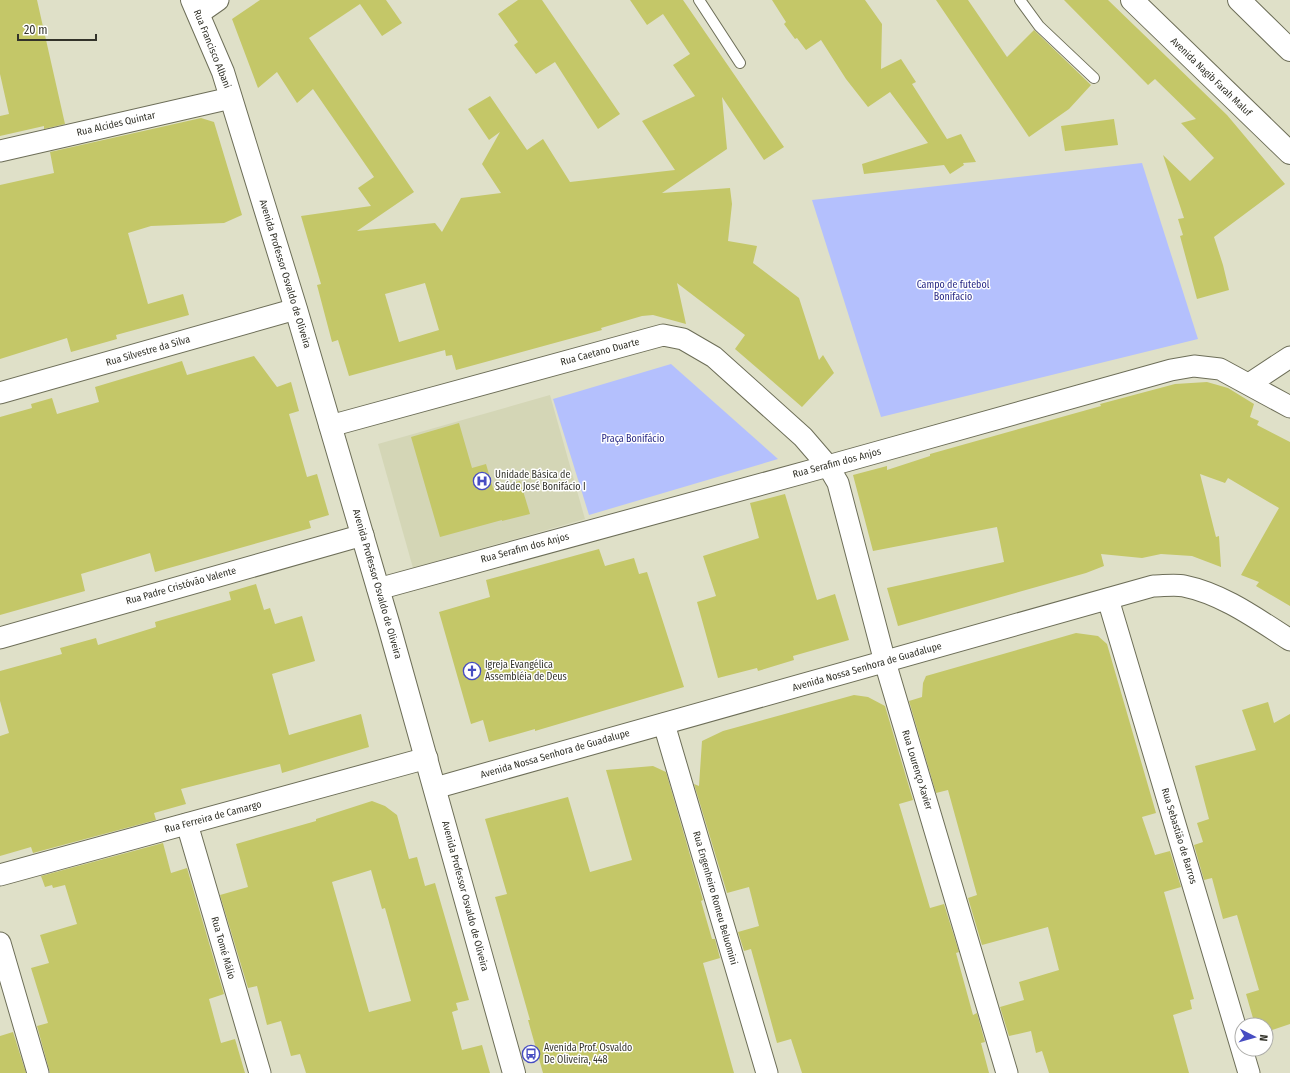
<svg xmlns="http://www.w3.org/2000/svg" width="1290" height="1073" font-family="'Fira Sans Condensed',sans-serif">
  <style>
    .built { fill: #d4d6b6 }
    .green { fill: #b4c0fd }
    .building { fill: #c4c768; fill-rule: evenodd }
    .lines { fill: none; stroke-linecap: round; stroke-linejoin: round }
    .lane-casing { stroke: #6d6e58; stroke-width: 12 }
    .street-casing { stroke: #6d6e58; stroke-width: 23 }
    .secondary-casing { stroke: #6d6e58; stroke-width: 24 }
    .lane { stroke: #fff; stroke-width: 10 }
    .street { stroke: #fff; stroke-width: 21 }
    .secondary { stroke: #fff; stroke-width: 22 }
    .labels { text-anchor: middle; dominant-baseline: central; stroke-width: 3; stroke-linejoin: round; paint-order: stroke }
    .street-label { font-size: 10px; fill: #33332a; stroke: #fff }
    .park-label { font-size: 10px; fill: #2a2b87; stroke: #fff }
    .poi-label { font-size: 10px; fill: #33332a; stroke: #fff; text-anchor: start }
  </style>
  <rect width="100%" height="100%" fill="#dfe0c8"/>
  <polygon class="built" points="550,395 585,519 413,568 378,444"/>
  <g class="green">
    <polygon points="1142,163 1198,339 881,417 812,200"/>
    <polygon points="671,364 778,459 589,515 553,399"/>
  </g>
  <g class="building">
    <polygon points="0,0 37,0 65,124 44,129 44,126 0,136 0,116 9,114 0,74"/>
    <path d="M260,0H386L402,23L382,36L360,4L309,38L414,192L357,231L435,223L442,232L461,198L501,193L482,164L500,132L489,140L468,109L490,96L527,150L543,139L570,182L675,170L642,121L695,96L673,65L690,54L663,14L647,25L630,0H683L784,147L764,160L722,97L727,149L662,193L730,188L732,204L728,241L757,246L753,263L799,298L819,360L823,355L834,373L802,407L735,349L745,335L677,283L686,324L653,315L642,316L601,328L602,330L456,370L452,355L446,356L445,350L349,376L338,340L332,342L317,285L321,284L301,216L371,206L358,188L374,177L313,89L297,103L277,72L258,88L232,19ZM425,283L439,330L399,342L385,294Z"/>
    <polygon points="518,0 542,0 620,114 598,129 555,62 536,74 514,45 518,42 498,14"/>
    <polygon points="772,0 865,0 882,24 881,69 901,59 916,82 912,84 947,139 961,134 976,162 963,163 964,165 950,174 944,165 864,174 862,164 928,143 890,92 868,107 846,79 821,40 806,50 797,38 795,39 784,24 786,22"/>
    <polygon points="936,0 968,0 1007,57 1034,30 1091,85 1069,109 1029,137"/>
    <polygon points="1064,0 1108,0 1227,115 1285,184 1214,237 1223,265 1229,290 1197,299 1180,236 1183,235 1178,219 1184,218 1163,155 1190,181 1214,158 1181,123 1196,119 1155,79 1148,85"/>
    <polygon points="201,118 214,122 242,215 224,223 151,226 128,233 148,304 183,294 189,315 116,335 117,339 71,352 67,338 0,359 0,185 54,173 50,152"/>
    <polygon points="1114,119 1118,145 1065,151 1061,126"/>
    <polygon points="254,356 277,387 291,382 299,411 289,414 307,477 317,474 329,515 309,521 311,528 155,572 150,553 111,565 81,574 85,591 0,615 0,417 32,408 31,404 52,398 57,414 99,402 95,387 182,361 187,375"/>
    <polygon points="1207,382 1228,388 1254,404 1250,417 1259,421 1257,425 1290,442 1290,606 1256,586 1259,582 1241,575 1279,508 1228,478 1225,483 1200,474 1216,537 1219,536 1221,567 1192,556 1161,554 1142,558 1101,554 1104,566 1086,573 898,626 887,588 1004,562 997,527 873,551 853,475 887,466 887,470 930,456 930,454 1101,406 1100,404 1175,384"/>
    <polygon points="459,423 472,468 486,464 493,488 520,481 530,514 502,521 502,520 440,537 411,437"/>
    <polygon points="785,494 817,600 835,594 849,640 793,656 794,660 758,671 757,668 718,678 697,602 716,596 703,556 759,538 750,503"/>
    <polygon points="599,549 605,566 634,558 639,574 647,572 684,687 535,731 535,729 489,742 483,720 471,724 439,612 490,597 486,580"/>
    <polygon points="256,584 264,610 270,608 275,624 302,616 315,661 272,674 289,735 361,714 369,747 282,773 280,764 181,789 186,804 154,813 156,820 33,853 31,847 0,856 0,736 9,733 0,701 0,671 62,654 60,648 96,638 98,645 156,627 155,622 231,600 229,592"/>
    <polygon points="1076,633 1098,636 1107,644 1156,813 1142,817 1155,855 1170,851 1181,887 1164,892 1194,999 1190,1000 1192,1009 1173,1015 1189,1073 1049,1073 1042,1051 1036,1053 1031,1031 1009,1036 1000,1007 1024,1000 1019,982 1059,970 1048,927 982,945 968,898 977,895 948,790 936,793 909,701 922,697 923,683 926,676"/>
    <polygon points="854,695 868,697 885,706 913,800 899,804 930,908 944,904 959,952 956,953 973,1015 977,1013 985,1042 981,1043 989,1073 802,1073 791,1039 777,1043 751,949 744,951 738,932 759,926 749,887 727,893 694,784 699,786 702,741 723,731"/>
    <polygon points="1268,702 1274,723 1290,714 1290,1024 1266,1032 1266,1025 1255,1025 1246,994 1259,990 1237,915 1223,919 1212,878 1204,880 1194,845 1203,842 1197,823 1209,819 1195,766 1256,750 1242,710"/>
    <polygon points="653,766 666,772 703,900 701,901 712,939 715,939 720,958 703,963 734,1073 543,1073 528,1020 530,1020 495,897 507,894 485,819 568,797 590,872 632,860 606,770"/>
    <path d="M372,801L385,806L397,815L409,859L417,857L425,886L435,883L469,1000L456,1003L458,1010L452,1012L462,1050L482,1045L490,1073H306L300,1054L291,1056L281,1021L267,1025L257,986L248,988L220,895L248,887L236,844L316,821V819ZM371,870L382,909L385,908L411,1001L369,1012L332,882Z"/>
    <polygon points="163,843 171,873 187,868 224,994 209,999 221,1043 235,1039 245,1073 50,1073 37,1026 48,1023 31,968 49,963 40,935 77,924 65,885 53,888 52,885 45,887 41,876"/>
    <polygon points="13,1032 26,1073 0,1073 0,1036"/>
  </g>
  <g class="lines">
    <defs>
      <g id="lane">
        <polyline points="699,0 740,63"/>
        <polyline points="1020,0 1039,26 1094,78"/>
      </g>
      <g id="street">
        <polyline points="198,14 218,0"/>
        <polyline points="0,151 231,98"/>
        <polyline points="1249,384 1290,357"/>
        <polyline points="0,393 296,309"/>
        <polyline points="330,426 663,335 683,339 714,357 803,437 828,466 838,483 885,662 1007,1073"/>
        <polyline points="378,589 828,466 1171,370 1194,366 1220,369 1290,407"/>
        <polyline points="1108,599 1249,1073"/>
        <polyline points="0,638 363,535"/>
        <polyline points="664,724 767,1073"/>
        <path d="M435,788L1153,586C1163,586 1175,584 1184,586C1223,594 1257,619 1290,640"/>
        <polyline points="187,824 260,1073"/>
        <polyline points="0,875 427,758"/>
        <polyline points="0,943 38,1073"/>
      </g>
      <g id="secondary">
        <polyline points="192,0 223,72 296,309 389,626 514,1073"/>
        <polyline points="1132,0 1290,153"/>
        <polyline points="1239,0 1290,50"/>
      </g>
    </defs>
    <use href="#lane" class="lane-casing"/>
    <use href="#street" class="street-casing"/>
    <use href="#secondary" class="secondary-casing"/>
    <use href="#lane" class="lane"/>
    <use href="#street" class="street"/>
    <use href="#secondary" class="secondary"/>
  </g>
  <defs>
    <symbol id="hospital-ring" viewBox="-11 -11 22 22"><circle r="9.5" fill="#fff" stroke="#474dc2" stroke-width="1.5"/><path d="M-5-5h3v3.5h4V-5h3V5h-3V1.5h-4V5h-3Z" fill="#474dc2"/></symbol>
    <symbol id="church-ring" viewBox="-11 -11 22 22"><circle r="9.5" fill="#fff" stroke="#474dc2" stroke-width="1.5"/><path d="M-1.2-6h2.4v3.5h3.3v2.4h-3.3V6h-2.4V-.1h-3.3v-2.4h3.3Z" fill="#474dc2"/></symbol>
    <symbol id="bus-ring" viewBox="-11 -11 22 22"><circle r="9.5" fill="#fff" stroke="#474dc2" stroke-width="1.5"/><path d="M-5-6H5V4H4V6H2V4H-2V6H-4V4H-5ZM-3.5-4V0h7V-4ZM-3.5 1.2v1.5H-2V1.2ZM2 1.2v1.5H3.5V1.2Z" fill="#474dc2"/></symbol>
  </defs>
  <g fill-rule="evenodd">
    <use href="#hospital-ring" x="472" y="471" width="20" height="20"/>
    <use href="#church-ring" x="462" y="661" width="20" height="20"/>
    <use href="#bus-ring" x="521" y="1044" width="20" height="20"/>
  </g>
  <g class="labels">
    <g class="street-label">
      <text transform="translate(212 49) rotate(68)">Rua Francisco Albani</text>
      <text transform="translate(1211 77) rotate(44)">Avenida Nagib Farah Maluf</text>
      <text transform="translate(116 124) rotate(-13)">Rua Alcides Quintar</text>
      <text transform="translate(285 274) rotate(73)">Avenida Professor Osvaldo de Oliveira</text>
      <text transform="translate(148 351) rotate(-16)">Rua Silvestre da Silva</text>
      <text transform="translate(600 352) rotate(-15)">Rua Caetano Duarte</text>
      <text transform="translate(837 463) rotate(-15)">Rua Serafim dos Anjos</text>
      <text transform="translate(525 548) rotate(-15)">Rua Serafim dos Anjos</text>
      <text transform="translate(377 584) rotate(74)">Avenida Professor Osvaldo de Oliveira</text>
      <text transform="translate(181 586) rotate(-16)">Rua Padre Cristóvão Valente</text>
      <text transform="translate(867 667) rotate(-16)">Avenida Nossa Senhora de Guadalupe</text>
      <text transform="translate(555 754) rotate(-16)">Avenida Nossa Senhora de Guadalupe</text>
      <text transform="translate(917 770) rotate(73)">Rua Lourenço Xavier</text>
      <text transform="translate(213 817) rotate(-15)">Rua Ferreira de Camargo</text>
      <text transform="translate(1179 836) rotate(73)">Rua Sebastião de Barros</text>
      <text transform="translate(465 896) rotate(75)">Avenida Professor Osvaldo de Oliveira</text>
      <text transform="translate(715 898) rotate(74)">Rua Engenheiro Romeu Beluomini</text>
      <text transform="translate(223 948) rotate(74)">Rua Tomé Málio</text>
    </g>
    <g class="park-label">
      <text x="953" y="285">Campo de futebol<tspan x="953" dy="12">Bonifacio</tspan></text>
      <text x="633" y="439">Praça Bonifácio</text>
    </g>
    <g class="poi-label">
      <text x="495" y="475">Unidade Básica de<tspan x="495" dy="12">Saúde José Bonifácio I</tspan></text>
      <text x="485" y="665">Igreja Evangélica<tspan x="485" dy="12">Assembléia de Deus</tspan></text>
      <text x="544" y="1048">Avenida Prof. Osvaldo<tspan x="544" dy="12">De Oliveira, 448</tspan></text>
    </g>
  </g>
  <g transform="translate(1254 1037) rotate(96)"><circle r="19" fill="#ffffff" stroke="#adadaa"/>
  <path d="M0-3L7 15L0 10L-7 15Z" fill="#474dc2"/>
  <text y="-6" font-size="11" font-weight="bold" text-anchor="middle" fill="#33332a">N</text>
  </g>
  <path d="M18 34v6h78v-6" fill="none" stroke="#33332a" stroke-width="2"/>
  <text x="24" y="34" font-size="12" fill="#33332a" stroke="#ffffff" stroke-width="3" paint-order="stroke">20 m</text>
</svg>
